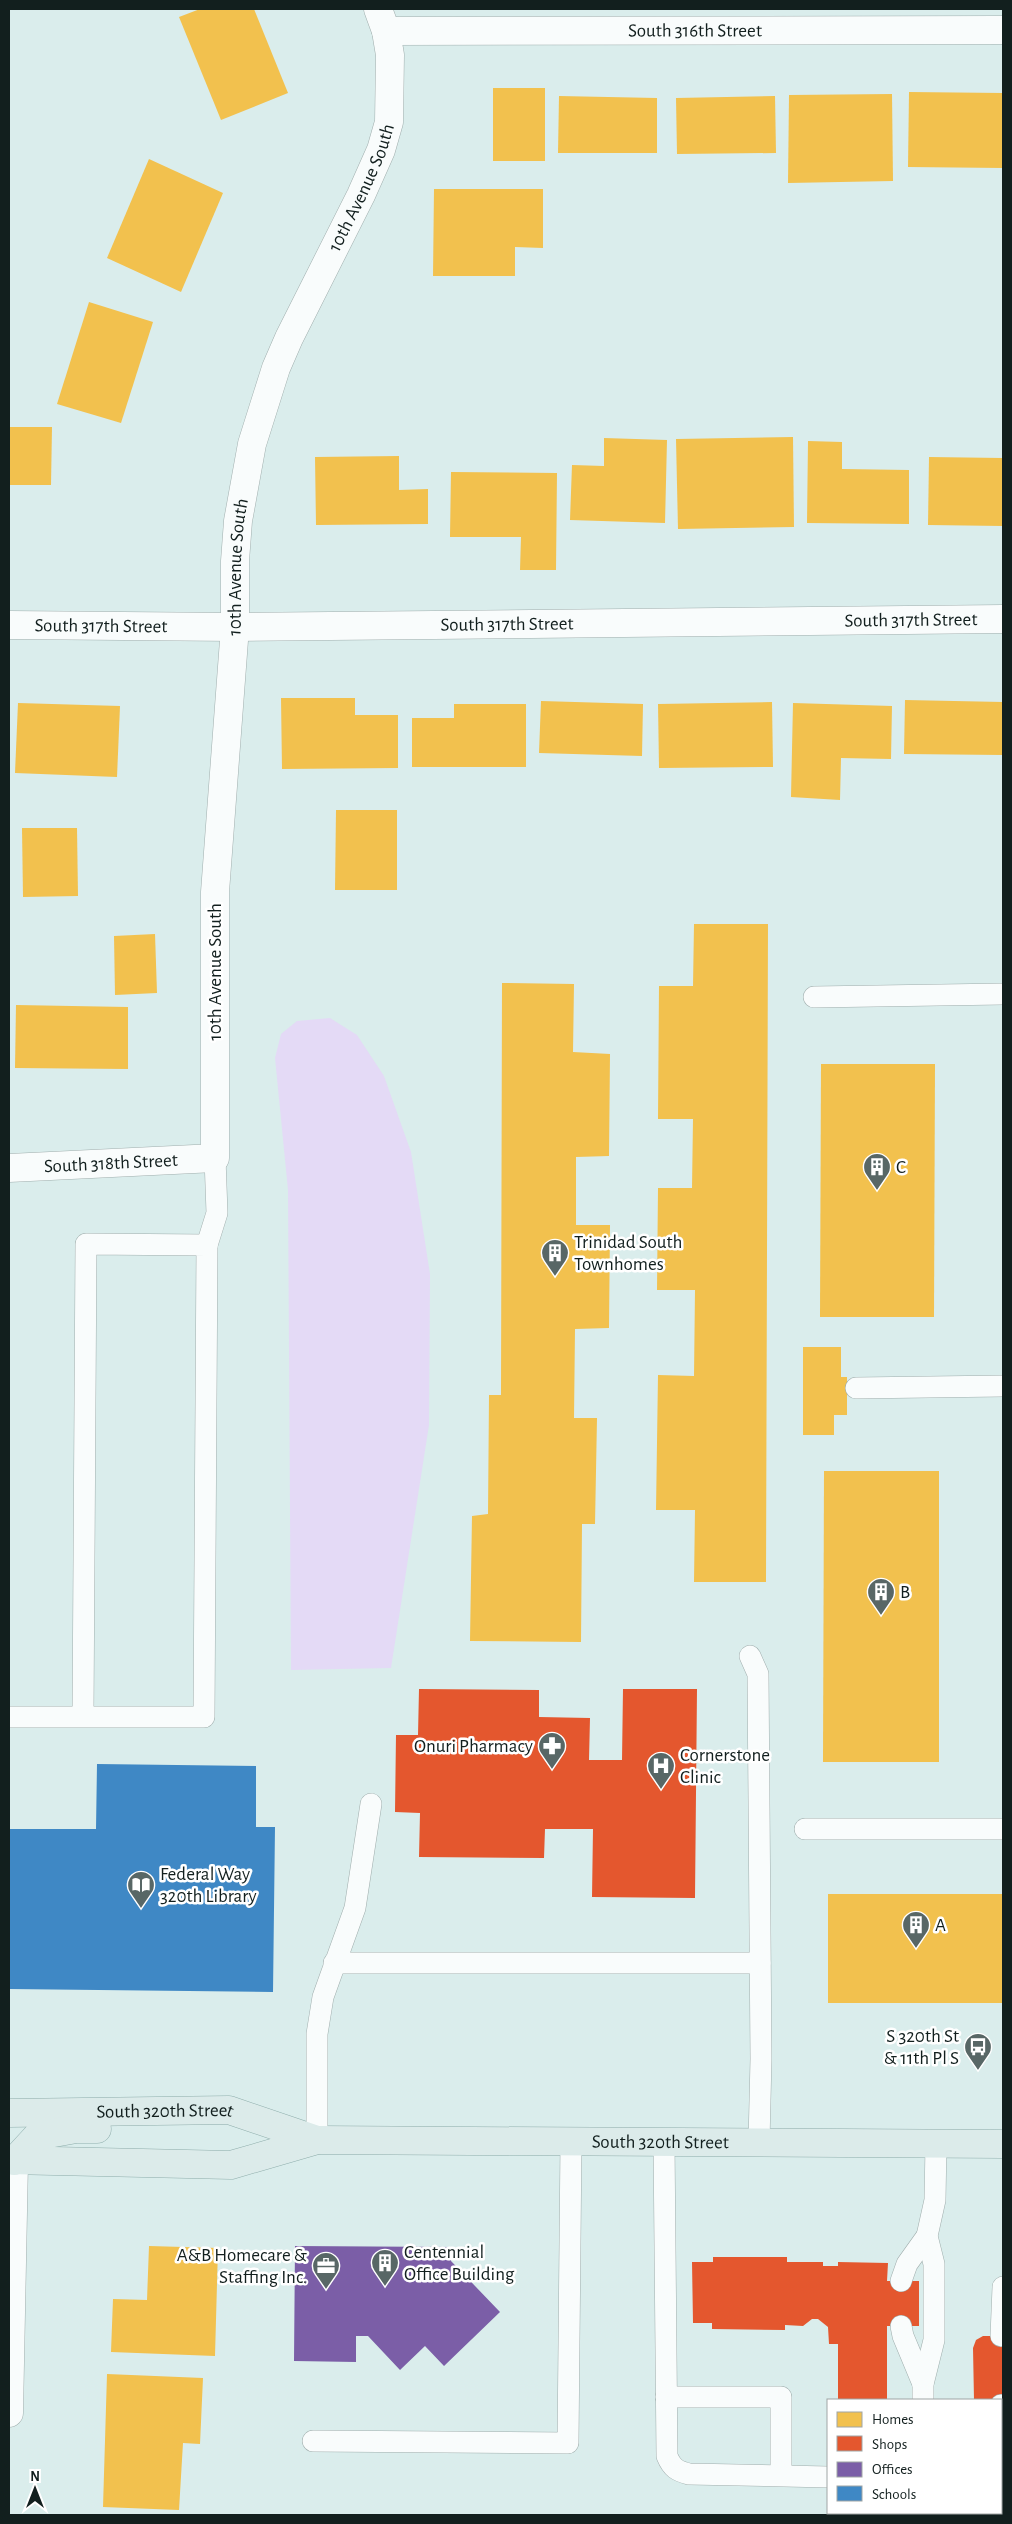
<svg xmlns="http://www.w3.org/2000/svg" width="1012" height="2524" font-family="'Alegreya Sans',sans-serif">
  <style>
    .green { fill: #e4daf6 }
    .homes { fill: #f2c14e }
    .shops { fill: #e4572e }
    .offices { fill: #7b5ea7 }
    .schools { fill: #3f88c5 }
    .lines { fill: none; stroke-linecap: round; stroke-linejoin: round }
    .service-casing { stroke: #a0aead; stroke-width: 22 }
    .minor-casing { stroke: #a0aead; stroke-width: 29 }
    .primary-casing { stroke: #8eadab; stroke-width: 29 }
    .service { stroke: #f9fcfc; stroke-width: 21 }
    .minor { stroke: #f9fcfc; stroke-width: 28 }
    .primary { stroke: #dcebea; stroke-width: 28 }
    .labels { text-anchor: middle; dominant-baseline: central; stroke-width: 5; stroke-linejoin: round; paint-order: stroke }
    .street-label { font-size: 19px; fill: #121f1e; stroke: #fff }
    .poi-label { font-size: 19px; fill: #121f1e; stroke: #fff; text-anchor: start }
  </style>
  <rect width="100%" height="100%" fill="#daedec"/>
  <polygon class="green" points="330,1018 357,1035 384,1076 411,1152 430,1274 429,1425 391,1668 291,1670 288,1190 275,1058 281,1034 297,1021"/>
  <g class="homes">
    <polygon points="200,9 254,9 288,93 221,120 179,17"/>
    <rect x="493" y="88" width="52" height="73"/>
    <polygon points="909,92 1003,93 1003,168 908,167"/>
    <polygon points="892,94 893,181 788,183 789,95"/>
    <polygon points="559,96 657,98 657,153 558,153"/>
    <polygon points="775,96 776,153 677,154 676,98"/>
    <polygon points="149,159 223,193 181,292 107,258"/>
    <polygon points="434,189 543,189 543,248 515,247 515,276 433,276"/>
    <polygon points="89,302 153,322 121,423 57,404"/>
    <polygon points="9,427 52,427 51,485 9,485"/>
    <polygon points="793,437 794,527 678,529 676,439"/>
    <polygon points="604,438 667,440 665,523 570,520 572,465 604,466"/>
    <polygon points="808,441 842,442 842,469 909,470 909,524 807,523"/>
    <polygon points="399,456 399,490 428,489 428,524 316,525 315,457"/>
    <polygon points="929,457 1003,458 1003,526 928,525"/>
    <polygon points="451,472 557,473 556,570 520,570 521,537 450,537"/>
    <polygon points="281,698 355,698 355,715 398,715 398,768 282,769"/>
    <polygon points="905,700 1003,702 1003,755 904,754"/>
    <polygon points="541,701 643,704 642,756 539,753"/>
    <polygon points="772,702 773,767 659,768 658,704"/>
    <polygon points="18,703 120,706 117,777 15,773"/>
    <polygon points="793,703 892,706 891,759 841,758 840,800 791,797"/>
    <polygon points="454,704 526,704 526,767 412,767 412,718 454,718"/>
    <polygon points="336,810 397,810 397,890 335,890"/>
    <polygon points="22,828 77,828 78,896 23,897"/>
    <polygon points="694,924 768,924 766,1582 694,1582 695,1510 656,1510 658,1375 694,1376 695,1290 657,1290 658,1188 692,1188 693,1119 658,1119 659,986 693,986"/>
    <polygon points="155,934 157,993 115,995 114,936"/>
    <polygon points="502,983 574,984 573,1052 610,1054 609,1156 576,1157 576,1225 610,1225 609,1328 575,1329 574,1418 597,1418 595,1524 582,1524 581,1642 470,1641 472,1516 488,1514 489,1395 501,1395"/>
    <polygon points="16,1005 128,1007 128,1069 15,1068"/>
    <polygon points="821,1064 935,1064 934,1317 820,1317"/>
    <polygon points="803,1347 841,1347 841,1377 847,1377 847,1415 834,1415 834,1435 803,1435"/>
    <polygon points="824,1471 939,1471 939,1762 823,1762"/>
    <rect x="828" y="1894" width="175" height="109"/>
    <polygon points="149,2246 218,2248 215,2356 111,2352 113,2299 147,2300"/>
    <polygon points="107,2374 203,2378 200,2444 183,2443 179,2510 103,2507"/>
  </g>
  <g class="shops">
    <polygon points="419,1689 539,1690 539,1717 590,1718 589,1760 622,1760 623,1689 697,1689 695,1898 592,1897 593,1829 545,1829 544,1858 419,1857 420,1813 395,1812 396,1735 418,1735"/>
    <polygon points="713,2257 787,2257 787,2262 823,2262 823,2266 838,2266 838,2262 888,2263 887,2281 919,2281 919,2326 887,2326 887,2400 838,2400 838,2344 829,2344 828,2327 818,2319 812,2319 803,2326 785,2325 785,2330 712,2329 712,2323 693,2323 692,2262 713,2262"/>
    <polygon points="983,2336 1003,2336 1003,2405 1001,2400 974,2400 973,2348 976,2340"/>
  </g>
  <polygon class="offices" points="295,2246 451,2247 451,2261 500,2312 444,2366 425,2346 400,2370 368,2336 356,2336 356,2362 294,2361"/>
  <polygon class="schools" points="97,1764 256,1766 256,1827 275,1827 273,1992 9,1989 9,1829 96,1829"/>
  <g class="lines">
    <defs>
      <g id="service">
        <polyline points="814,997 1003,994"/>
        <polyline points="207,1245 217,1213 215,1158"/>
        <polyline points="856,1388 1003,1386"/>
        <polyline points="750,1656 758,1674 761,2059 759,2142"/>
        <polyline points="9,1717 204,1717 207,1245 86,1244 83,1716"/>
        <polyline points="805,1829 1003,1829"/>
        <polyline points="334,1963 760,1963"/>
        <polyline points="317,2140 317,2034 323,1997 355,1908 371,1804"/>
        <path d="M664,2142L667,2456C672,2468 677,2471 689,2474L828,2477"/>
        <polyline points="901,2281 907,2264 927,2236"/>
        <polyline points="901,2326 903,2336 923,2384"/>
        <polyline points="1001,2336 1003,2287"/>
        <polyline points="666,2397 781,2397 781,2475"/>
        <polyline points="923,2400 923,2384 934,2340 934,2264 927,2236 935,2200 936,2144"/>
        <polyline points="1001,2435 1001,2405"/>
        <polyline points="313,2441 568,2443 571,2142"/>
        <polyline points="977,2515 978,2513"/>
      </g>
      <g id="minor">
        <path id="s1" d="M386,31L1003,30"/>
        <path id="s2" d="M9,625L235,627L1003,619"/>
        <path id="s3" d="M9,1168L215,1158V892L235,627V561L238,521L252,444L276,368L289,338L361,195L381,150L389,122L390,55L386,31L378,9"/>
        <polyline points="9,2413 14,2161"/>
      </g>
      <g id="primary">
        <path id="s4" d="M9,2113L229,2110L317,2140"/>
        <path id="s5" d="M9,2160L231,2165L317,2140L1003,2144"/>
        <polyline points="14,2161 37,2136 76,2129 97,2129"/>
      </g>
    </defs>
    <use href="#service" class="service-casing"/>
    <use href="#minor" class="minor-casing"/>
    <use href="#primary" class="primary-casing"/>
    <use href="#service" class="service"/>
    <use href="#minor" class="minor"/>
    <use href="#primary" class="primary"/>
  </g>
  <defs>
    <symbol id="building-pin" viewBox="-11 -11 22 30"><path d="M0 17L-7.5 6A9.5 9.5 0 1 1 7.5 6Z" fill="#586766" stroke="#fff"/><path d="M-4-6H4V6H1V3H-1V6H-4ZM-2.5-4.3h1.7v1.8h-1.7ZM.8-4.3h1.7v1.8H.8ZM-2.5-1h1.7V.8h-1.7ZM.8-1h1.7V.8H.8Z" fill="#fff"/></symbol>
    <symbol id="pharmacy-pin" viewBox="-11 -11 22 30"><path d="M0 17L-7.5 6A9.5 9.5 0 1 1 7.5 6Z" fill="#586766" stroke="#fff"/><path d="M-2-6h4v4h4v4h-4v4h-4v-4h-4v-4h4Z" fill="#fff"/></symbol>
    <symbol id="hospital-pin" viewBox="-11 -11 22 30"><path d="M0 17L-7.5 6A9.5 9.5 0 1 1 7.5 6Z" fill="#586766" stroke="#fff"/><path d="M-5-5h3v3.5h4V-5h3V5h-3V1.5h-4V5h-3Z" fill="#fff"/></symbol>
    <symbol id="library-pin" viewBox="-11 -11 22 30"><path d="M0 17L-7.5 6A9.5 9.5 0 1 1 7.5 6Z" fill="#586766" stroke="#fff"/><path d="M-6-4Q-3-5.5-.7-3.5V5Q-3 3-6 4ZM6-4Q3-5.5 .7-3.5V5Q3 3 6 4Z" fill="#fff"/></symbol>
    <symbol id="bus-pin" viewBox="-11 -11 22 30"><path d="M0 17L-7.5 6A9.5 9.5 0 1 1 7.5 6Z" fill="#586766" stroke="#fff"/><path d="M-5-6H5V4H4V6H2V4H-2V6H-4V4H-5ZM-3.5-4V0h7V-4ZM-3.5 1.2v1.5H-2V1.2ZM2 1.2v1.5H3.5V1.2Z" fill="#fff"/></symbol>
    <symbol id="office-pin" viewBox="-11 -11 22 30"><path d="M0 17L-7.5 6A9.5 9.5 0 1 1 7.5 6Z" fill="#586766" stroke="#fff"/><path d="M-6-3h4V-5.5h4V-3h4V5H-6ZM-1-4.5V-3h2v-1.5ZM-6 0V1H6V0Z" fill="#fff"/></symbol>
  </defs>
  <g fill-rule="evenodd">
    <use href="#building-pin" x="861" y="1151" width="32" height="43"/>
    <use href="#building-pin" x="539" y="1237" width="32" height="43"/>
    <use href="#building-pin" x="865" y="1576" width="32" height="43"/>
    <use href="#pharmacy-pin" x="536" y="1730" width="32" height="43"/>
    <use href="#hospital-pin" x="645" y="1750" width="32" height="43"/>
    <use href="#library-pin" x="125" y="1869" width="32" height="43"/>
    <use href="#building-pin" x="900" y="1909" width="32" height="43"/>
    <use href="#bus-pin" x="962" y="2031" width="32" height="43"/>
    <use href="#building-pin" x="369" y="2247" width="32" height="43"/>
    <use href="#office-pin" x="310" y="2250" width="32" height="43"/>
  </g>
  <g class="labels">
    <g class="street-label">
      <text stroke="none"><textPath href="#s1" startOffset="309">South 316th Street</textPath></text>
      <text stroke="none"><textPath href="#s3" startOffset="1202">10th Avenue South</textPath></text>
      <text stroke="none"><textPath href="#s3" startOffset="798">10th Avenue South</textPath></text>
      <text stroke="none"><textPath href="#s2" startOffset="902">South 317th Street</textPath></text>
      <text stroke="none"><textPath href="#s2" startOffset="498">South 317th Street</textPath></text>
      <text stroke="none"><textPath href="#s2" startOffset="92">South 317th Street</textPath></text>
      <text transform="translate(215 972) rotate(-90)">10th Avenue South</text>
      <text stroke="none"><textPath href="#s3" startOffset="102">South 318th Street</textPath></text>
      <text stroke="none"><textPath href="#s4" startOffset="156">South 320th Street</textPath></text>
      <text stroke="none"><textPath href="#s5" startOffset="655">South 320th Street</textPath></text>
    </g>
    <g class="poi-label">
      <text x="896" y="1167">C</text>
      <text x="574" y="1242">Trinidad South<tspan x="574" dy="22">Townhomes</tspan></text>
      <text x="900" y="1592">B</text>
      <text x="533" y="1746" text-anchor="end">Onuri Pharmacy</text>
      <text x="680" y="1755">Cornerstone<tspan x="680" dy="22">Clinic</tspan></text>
      <text x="160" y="1874">Federal Way<tspan x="160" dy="22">320th Library</tspan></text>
      <text x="935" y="1925">A</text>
      <text x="959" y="2036" text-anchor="end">S 320th St<tspan x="959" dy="22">&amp; 11th Pl S</tspan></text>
      <text x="404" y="2252">Centennial<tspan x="404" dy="22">Office Building</tspan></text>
      <text x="307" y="2255" text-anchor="end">A&amp;B Homecare &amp;<tspan x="307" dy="22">Staffing Inc.</tspan></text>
    </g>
  </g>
  <rect width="1012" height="2524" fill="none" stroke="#121f1e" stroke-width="20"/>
  <rect x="827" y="2399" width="175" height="115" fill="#ffffff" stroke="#a0a5a5"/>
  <rect x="837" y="2412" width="25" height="15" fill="#f2c14e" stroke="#a0a5a5"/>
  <text x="872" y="2424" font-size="15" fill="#121f1e">Homes</text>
  <rect x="837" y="2436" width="25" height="15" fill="#e4572e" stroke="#a0a5a5"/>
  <text x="872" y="2449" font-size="15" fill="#121f1e">Shops</text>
  <rect x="837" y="2462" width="25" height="15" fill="#7b5ea7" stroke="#a0a5a5"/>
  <text x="872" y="2474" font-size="15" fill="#121f1e">Offices</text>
  <rect x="837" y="2486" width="25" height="15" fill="#3f88c5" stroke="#a0a5a5"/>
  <text x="872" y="2499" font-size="15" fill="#121f1e">Schools</text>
  <g transform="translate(35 2489)" stroke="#ffffff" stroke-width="4" paint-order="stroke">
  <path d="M0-4L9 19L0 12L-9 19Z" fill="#121f1e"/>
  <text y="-8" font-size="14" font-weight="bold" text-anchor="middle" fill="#121f1e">N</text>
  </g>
</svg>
